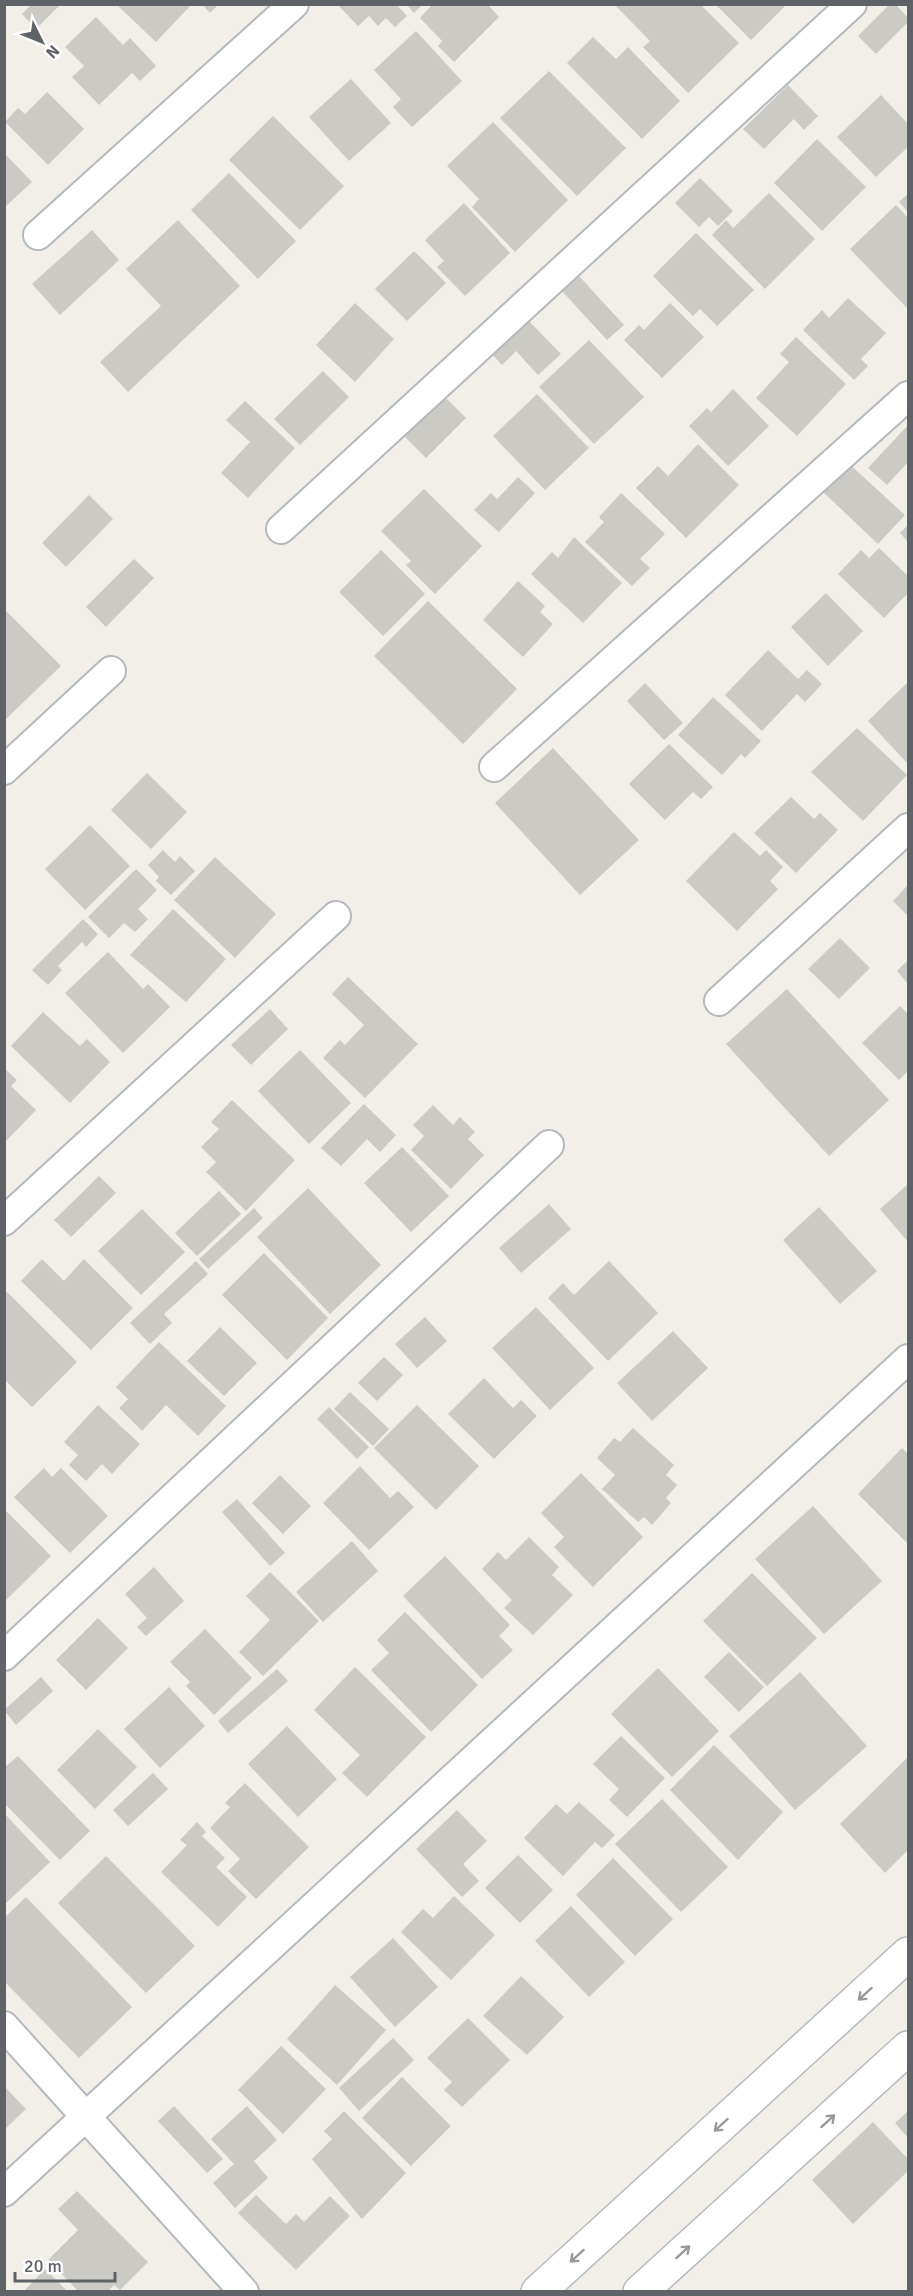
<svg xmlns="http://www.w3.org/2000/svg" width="913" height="2296" font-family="Signika,sans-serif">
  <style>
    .building { fill: #cccac5 }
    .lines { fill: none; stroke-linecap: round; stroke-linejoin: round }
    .minor-casing { stroke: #b5b8bc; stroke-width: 32 }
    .secondary-casing { stroke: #b6babf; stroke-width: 36 }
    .minor { stroke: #fff; stroke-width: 28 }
    .secondary { stroke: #fff; stroke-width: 33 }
    .oneway { stroke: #979a9d }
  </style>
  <rect width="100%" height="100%" fill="#f1efe8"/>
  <g class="building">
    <polygon points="32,4 61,4 36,29 22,14"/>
    <polygon points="116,4 192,4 156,42"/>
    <polygon points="202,4 219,4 210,13"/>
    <polygon points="337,4 396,4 407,16 395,27 386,18 378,26 369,16 358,26"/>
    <polygon points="406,4 423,4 414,13"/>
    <polygon points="433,4 487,4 499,17 454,62 438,46 442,41 420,18"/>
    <polygon points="614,4 700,4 739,43 688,93 643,47 650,41"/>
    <polygon points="715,4 787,4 751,40"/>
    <polygon points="890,4 895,4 908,18 908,22 876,54 858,36"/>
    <polygon points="96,17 123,45 130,38 156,66 140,81 132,73 99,105 72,77 84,66 65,47"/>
    <polygon points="416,31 462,81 412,127 393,107 401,99 374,70"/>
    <polygon points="593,37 616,59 628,47 680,101 642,139 567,63"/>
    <polygon points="549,71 626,148 577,196 500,118"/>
    <polygon points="351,79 391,123 349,161 309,117"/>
    <polygon points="788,85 818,116 804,130 794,119 764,149 743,129"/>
    <polygon points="47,92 84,129 48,165 5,122 18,108 25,114"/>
    <polygon points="881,95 908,124 908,147 876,177 837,137"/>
    <polygon points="273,116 344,186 300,230 229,160"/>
    <polygon points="493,122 568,200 515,252 472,207 479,199 447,166"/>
    <polygon points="817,139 866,187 822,231 774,183"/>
    <polygon points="4,153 32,182 4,208"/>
    <polygon points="229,173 296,241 258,279 191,210"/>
    <polygon points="700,178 733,211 718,226 709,217 699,227 675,203"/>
    <polygon points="769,193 815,239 765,289 712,235 726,220 733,228"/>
    <polygon points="908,194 908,212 899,202"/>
    <polygon points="464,203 510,253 465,296 437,267 444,261 425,240"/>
    <polygon points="896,205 908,218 908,309 850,249"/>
    <polygon points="178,220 240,286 128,392 100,362 161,306 126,269"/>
    <polygon points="92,230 119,260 60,315 32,284"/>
    <polygon points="696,233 754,290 717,326 700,309 693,316 653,276"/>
    <polygon points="414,251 446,283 407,321 375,289"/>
    <polygon points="578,275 624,325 607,340 562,291"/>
    <polygon points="848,298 886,333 861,359 868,366 854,380 803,330 822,310 829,318"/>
    <polygon points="355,303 394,339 355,382 316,345"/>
    <polygon points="670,303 704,337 662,378 624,340 639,325 644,330"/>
    <polygon points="524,316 561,354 538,375 516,351 502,365 488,350"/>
    <polygon points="796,337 846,384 797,436 756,398 789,362 780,354"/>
    <polygon points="589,340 644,397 594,444 539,387"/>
    <polygon points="323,371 349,397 300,445 274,419"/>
    <polygon points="733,389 769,426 728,466 689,426 707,408 711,412"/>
    <polygon points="440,392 466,418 426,458 400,432"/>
    <polygon points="537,394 589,448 545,490 493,436"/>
    <polygon points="245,401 295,448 248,498 221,473 250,442 226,420"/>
    <polygon points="908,425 908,462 887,485 868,468"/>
    <polygon points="698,444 739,485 686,538 636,488 658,466 668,476"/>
    <polygon points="848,463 905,515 878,544 822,491"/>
    <polygon points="518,477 535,493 499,532 474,510 491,493 497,499"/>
    <polygon points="424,489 482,546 435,594 406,565 411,561 381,531"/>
    <polygon points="621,493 665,534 640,559 650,568 632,586 585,542 604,522 599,517"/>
    <polygon points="89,495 113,519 66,567 42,543"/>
    <polygon points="908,525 908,542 900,533"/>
    <polygon points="574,537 622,583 583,623 531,574 552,552 558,558"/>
    <polygon points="879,548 908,576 908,593 884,618 838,574 861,550 869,558"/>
    <polygon points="381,550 425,594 383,636 339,592"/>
    <polygon points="134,559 154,578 106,627 86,607"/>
    <polygon points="518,581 545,606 540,612 553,624 523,657 483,620"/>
    <polygon points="826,593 863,631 828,666 791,627"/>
    <polygon points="428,601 517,689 463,744 374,656"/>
    <polygon points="4,609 61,666 4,721"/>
    <polygon points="768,650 798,679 807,670 822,684 805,702 797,694 762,731 725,695"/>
    <polygon points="908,682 908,764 868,721"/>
    <polygon points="645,683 683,723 664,740 627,701"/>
    <polygon points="713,697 761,741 745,758 741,754 722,775 678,735"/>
    <polygon points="857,728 907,775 863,821 811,772"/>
    <polygon points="669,744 713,787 701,799 693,792 665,820 629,784"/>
    <polygon points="553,748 639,840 580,895 495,803"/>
    <polygon points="147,773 187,812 151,849 111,810"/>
    <polygon points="791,797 814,819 820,813 838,830 796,873 754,833"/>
    <polygon points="90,825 130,866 85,910 45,869"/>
    <polygon points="734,832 760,856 766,850 783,867 770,881 778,889 737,931 686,881"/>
    <polygon points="163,850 175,862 180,856 195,871 171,895 156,881 159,877 148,865"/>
    <polygon points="215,857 276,914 235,958 174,900"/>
    <polygon points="136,869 157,890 138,909 148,919 135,932 124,923 109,938 88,917"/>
    <polygon points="907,886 908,888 908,916 893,901"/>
    <polygon points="173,909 226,959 186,1002 130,955"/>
    <polygon points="83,919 98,934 86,947 82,942 58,966 62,970 48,985 32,970"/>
    <polygon points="840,938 870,968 839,999 808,969"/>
    <polygon points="108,952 143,989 148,984 170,1007 123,1053 65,993"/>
    <polygon points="908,960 908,984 897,971"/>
    <polygon points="348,977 418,1044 365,1098 323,1058 340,1040 345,1045 364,1025 332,994"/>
    <polygon points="787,989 889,1100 829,1156 726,1044"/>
    <polygon points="900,1006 908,1014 908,1071 899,1080 862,1043"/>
    <polygon points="270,1009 288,1029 251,1065 231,1045"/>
    <polygon points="43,1012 80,1046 87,1039 110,1062 70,1103 11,1046"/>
    <polygon points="300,1050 351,1103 309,1144 258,1091"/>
    <polygon points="4,1068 17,1080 11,1086 36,1110 4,1143"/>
    <polygon points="232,1100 295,1160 246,1211 206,1172 216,1162 201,1147 219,1129 211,1122"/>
    <polygon points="364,1104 396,1135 380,1152 367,1139 341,1166 321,1148"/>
    <polygon points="433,1105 453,1125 460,1117 475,1132 468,1139 484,1155 451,1189 411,1150 424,1136 413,1125"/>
    <polygon points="402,1147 449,1196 411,1232 364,1183"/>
    <polygon points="99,1176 116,1193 71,1237 54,1220"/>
    <polygon points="908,1184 908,1242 880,1209"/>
    <polygon points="308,1188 381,1265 330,1314 257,1237"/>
    <polygon points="219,1191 241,1214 197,1256 175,1233"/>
    <polygon points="549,1204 571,1229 521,1273 499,1248"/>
    <polygon points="819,1207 877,1271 840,1304 783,1240"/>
    <polygon points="254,1208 263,1218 208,1269 199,1259"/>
    <polygon points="142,1209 185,1252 141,1295 98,1251"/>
    <polygon points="264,1253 328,1318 287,1360 222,1295"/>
    <polygon points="42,1259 64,1281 84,1259 133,1308 91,1350 21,1281"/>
    <polygon points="196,1261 208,1274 164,1314 172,1323 150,1344 130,1323"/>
    <polygon points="609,1261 658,1313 608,1361 548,1298 563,1283 574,1295"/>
    <polygon points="7,1292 77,1362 32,1407 4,1379 4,1295"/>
    <polygon points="536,1307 594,1368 550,1410 492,1348"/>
    <polygon points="425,1317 447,1341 417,1368 395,1344"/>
    <polygon points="220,1327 257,1363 224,1396 187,1361"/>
    <polygon points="673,1331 708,1368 652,1421 617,1383"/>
    <polygon points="159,1342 226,1406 198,1436 166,1405 142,1431 119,1408 128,1399 116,1387"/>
    <polygon points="384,1357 403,1375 377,1401 358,1383"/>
    <polygon points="484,1378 513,1408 521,1400 537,1416 494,1459 448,1414"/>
    <polygon points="350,1392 389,1429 373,1446 334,1409"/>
    <polygon points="98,1405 140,1444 112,1474 102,1464 86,1481 69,1465 78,1455 64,1442"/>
    <polygon points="417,1405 479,1466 436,1510 374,1448"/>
    <polygon points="329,1407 369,1447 357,1459 317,1419"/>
    <polygon points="633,1428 674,1465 666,1475 677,1485 666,1498 671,1503 652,1525 644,1517 638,1522 602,1489 615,1475 597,1458 614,1438 620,1442"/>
    <polygon points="902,1448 908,1454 908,1544 858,1494"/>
    <polygon points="360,1466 390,1498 398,1491 414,1507 369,1550 323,1503"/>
    <polygon points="44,1468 52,1477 61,1468 108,1516 70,1553 14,1497"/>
    <polygon points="581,1473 643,1537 593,1587 554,1547 564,1537 541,1513"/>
    <polygon points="280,1475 311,1506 283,1534 252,1503"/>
    <polygon points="237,1499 285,1553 270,1566 222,1512"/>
    <polygon points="813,1506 882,1581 824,1634 755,1559"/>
    <polygon points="4,1509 51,1556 4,1602"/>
    <polygon points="529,1537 559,1567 552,1575 573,1595 533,1635 504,1608 512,1600 482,1569 498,1552 506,1560"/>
    <polygon points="352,1541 378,1571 323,1622 296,1592"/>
    <polygon points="445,1556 510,1625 499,1636 513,1650 482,1679 403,1596"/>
    <polygon points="154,1567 184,1601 146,1636 137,1627 147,1618 125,1594"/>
    <polygon points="270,1572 319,1621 263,1676 239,1652 270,1620 246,1596"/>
    <polygon points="752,1573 817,1638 767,1686 703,1621"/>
    <polygon points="405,1612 478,1685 431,1732 371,1670 389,1653 377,1640"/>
    <polygon points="98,1618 128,1648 86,1690 56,1660"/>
    <polygon points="205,1629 252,1678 214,1715 186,1686 190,1682 170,1662"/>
    <polygon points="729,1652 764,1687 739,1712 704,1677"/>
    <polygon points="355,1667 426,1737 367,1797 342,1773 360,1755 314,1710"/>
    <polygon points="658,1668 719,1731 672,1777 611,1714"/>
    <polygon points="277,1669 288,1681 228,1733 218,1721"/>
    <polygon points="800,1672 867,1746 795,1810 729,1736"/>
    <polygon points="41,1677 53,1691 16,1725 4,1710"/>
    <polygon points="169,1687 205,1726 160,1768 124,1729"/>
    <polygon points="287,1726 337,1779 298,1817 248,1764"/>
    <polygon points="98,1729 137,1767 95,1809 57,1770"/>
    <polygon points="621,1736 665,1778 627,1817 609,1800 619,1789 593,1764"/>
    <polygon points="714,1745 783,1812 738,1860 670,1790"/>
    <polygon points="18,1756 90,1831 60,1860 4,1803 4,1768"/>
    <polygon points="908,1757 908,1850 885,1873 840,1824"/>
    <polygon points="153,1773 168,1789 128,1826 113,1810"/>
    <polygon points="245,1783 309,1847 256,1899 228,1871 240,1859 210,1828 230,1807 225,1803"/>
    <polygon points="662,1799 728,1867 681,1912 615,1844"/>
    <polygon points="579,1802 615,1835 602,1848 595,1842 563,1876 524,1838 556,1804 567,1814"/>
    <polygon points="457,1810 487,1841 463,1864 479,1881 462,1897 416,1849"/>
    <polygon points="4,1813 50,1862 4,1905"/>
    <polygon points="197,1822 206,1832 202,1836 225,1858 216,1867 247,1897 218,1927 161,1872 187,1845 180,1840"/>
    <polygon points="518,1855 553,1890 520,1923 485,1888"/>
    <polygon points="106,1856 195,1946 146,1993 58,1903"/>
    <polygon points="613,1858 673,1919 635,1956 576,1895"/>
    <polygon points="454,1896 495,1935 451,1980 401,1932 423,1909 433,1918"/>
    <polygon points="26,1897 132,2007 79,2058 4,1981 4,1918"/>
    <polygon points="571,1906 625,1962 589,1997 535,1941"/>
    <polygon points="393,1938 438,1987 395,2027 350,1977"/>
    <polygon points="521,1976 564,2017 527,2055 483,2016"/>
    <polygon points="335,1985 386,2030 337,2085 287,2039"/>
    <polygon points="468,2018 510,2060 462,2107 444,2090 452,2082 427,2058"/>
    <polygon points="393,2038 414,2060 359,2111 339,2088"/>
    <polygon points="281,2046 326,2089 283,2134 238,2090"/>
    <polygon points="402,2077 451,2126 411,2166 362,2118"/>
    <polygon points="4,2086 26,2109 4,2130"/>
    <polygon points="174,2106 223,2159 207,2173 158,2121"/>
    <polygon points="247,2106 277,2140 254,2161 268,2178 235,2208 213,2183 234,2164 211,2139"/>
    <polygon points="344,2111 406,2173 362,2219 312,2159 332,2139 324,2131"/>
    <polygon points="908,2111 908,2138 895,2123"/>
    <polygon points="873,2122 908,2159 908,2171 853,2224 812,2180"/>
    <polygon points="77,2191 148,2262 120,2290 114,2285 107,2292 79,2292 48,2260 78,2230 58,2209"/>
    <polygon points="256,2195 286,2224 296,2214 304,2222 330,2196 350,2216 296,2270 238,2213"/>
    <polygon points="45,2269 68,2292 23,2292"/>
  </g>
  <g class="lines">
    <defs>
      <g id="minor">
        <polyline points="38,235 294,4"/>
        <polyline points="281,529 852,4"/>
        <polyline points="494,767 908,396"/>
        <polyline points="4,770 111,671"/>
        <polyline points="719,1001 908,828"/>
        <polyline points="4,1221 336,916"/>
        <polyline points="4,1656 549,1145"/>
        <polyline points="4,2026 244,2292"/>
        <polyline points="4,2192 908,1359"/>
      </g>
      <g id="secondary">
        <polyline points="538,2292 908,1954"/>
        <polyline points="640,2292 908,2048"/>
      </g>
    </defs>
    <use href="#minor" class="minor-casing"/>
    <use href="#secondary" class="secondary-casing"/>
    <use href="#minor" class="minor"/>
    <use href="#secondary" class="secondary"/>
  </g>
  <defs><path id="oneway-shaft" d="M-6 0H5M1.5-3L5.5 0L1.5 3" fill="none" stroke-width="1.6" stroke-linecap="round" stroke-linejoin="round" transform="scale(1.5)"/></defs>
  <g class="oneway">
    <use href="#oneway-shaft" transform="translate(865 1994) rotate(138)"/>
    <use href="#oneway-shaft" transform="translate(828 2121) rotate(-42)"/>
    <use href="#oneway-shaft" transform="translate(721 2125) rotate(138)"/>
    <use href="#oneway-shaft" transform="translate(683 2252) rotate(-42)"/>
    <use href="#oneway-shaft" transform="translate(577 2256) rotate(138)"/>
  </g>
  <rect width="913" height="2296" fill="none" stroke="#5f6368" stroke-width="12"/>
  <g transform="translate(42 42) rotate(133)" stroke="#ffffff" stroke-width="4.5" paint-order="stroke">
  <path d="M0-4.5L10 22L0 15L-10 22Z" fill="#5f6368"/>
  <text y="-9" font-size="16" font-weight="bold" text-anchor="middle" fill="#5f6368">N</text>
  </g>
  <path d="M15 2272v9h100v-9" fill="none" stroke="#5f6368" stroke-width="3"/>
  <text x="24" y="2272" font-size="18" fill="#5f6368" stroke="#ffffff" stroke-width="4.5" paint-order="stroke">20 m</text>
</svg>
